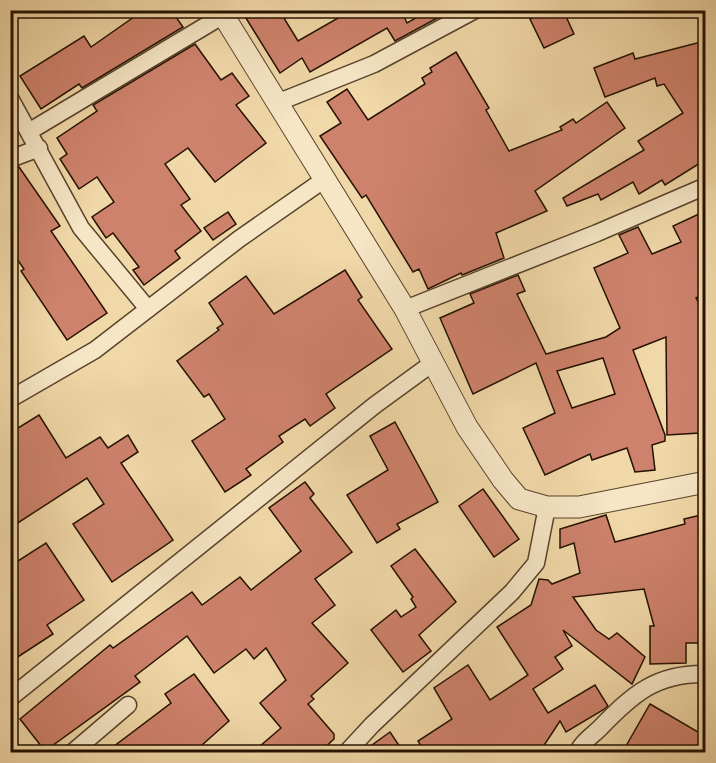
<svg xmlns="http://www.w3.org/2000/svg" width="716" height="763" font-family="'Old Standard TT',serif">
  <style>
    .building { fill: #ce826c; stroke: #241101; stroke-width: 1.5; fill-rule: evenodd }
    .lines { fill: none; stroke-linecap: round; stroke-linejoin: round }
    .minor-casing { stroke: #57432b; stroke-width: 19 }
    .tertiary-casing { stroke: #57432b; stroke-width: 23 }
    .minor { stroke: #f6e6c6; stroke-width: 16 }
    .tertiary { stroke: #f6e6c6; stroke-width: 21 }
  </style>
  <rect width="100%" height="100%" fill="#f1d8a8"/>
  <filter id="stains"><feTurbulence type="fractalNoise" baseFrequency=".00333" numOctaves="4"/><feColorMatrix values="0 0 0 0 .2 0 0 0 0 .09 0 0 0 0 .02 0 0 0 .5 -.17"/></filter>
  <radialGradient id="worn" r=".72"><stop offset=".6" stop-color="#630" stop-opacity="0"/><stop offset="1" stop-color="#630" stop-opacity=".3"/></radialGradient>
  <g class="building">
    <polygon points="144,10 171,10 183,27 82,88 79,84 41,109 20,76 84,36 91,47"/>
    <polygon points="241,10 279,10 298,41 352,10 401,10 407,23 430,10 452,10 395,41 387,28 310,72 302,58 280,73"/>
    <polygon points="547,10 563,10 574,34 544,48 530,19"/>
    <polygon points="701,42 705,62 705,160 665,185 662,180 639,194 633,182 601,200 598,194 567,206 563,198 644,150 638,141 683,113 664,84 657,86 655,78 605,97 594,68 633,53 635,59"/>
    <polygon points="195,44 221,80 232,73 249,96 236,105 266,143 215,182 188,148 165,164 190,199 181,205 201,231 175,251 180,258 144,285 133,270 139,267 113,233 106,238 92,217 114,202 97,177 79,189 60,159 67,154 57,138 97,111 93,105"/>
    <polygon points="456,52 489,108 486,110 509,151 562,130 560,127 573,119 576,123 607,102 625,128 535,191 547,211 496,233 504,258 462,275 461,273 428,289 419,269 413,272 366,195 362,198 320,136 341,123 327,102 347,89 368,120 425,84 422,78 432,72 430,68"/>
    <polygon points="19,167 60,226 51,231 107,313 67,340 21,271 24,269 10,249 10,169"/>
    <polygon points="228,212 236,224 213,240 204,228"/>
    <path d="M701,213L705,223V293L696,298L705,314V331L700,335V433L667,435L666,337L633,350L665,435V441L652,445L655,470L635,472L627,448L592,460L590,454L545,475L523,428L555,413L536,363L473,394L440,318L474,303L470,294L518,275L525,291L517,294L546,354L606,337L620,328L594,268L628,253L619,235L638,227L652,254L681,242L673,226ZM603,358L615,394L572,408L557,371Z"/>
    <polygon points="345,270 362,297 358,300 392,349 326,394 335,408 310,426 305,419 279,436 283,442 246,469 251,475 225,492 192,441 225,419 209,394 204,397 177,361 219,330 217,328 223,324 209,303 246,276 274,314"/>
    <polygon points="39,415 66,458 100,437 108,448 128,435 138,452 121,463 173,540 112,582 73,524 104,504 87,478 10,528 10,433"/>
    <polygon points="395,422 438,502 397,524 400,529 377,543 347,495 388,470 370,436"/>
    <polygon points="305,482 314,494 310,498 352,552 315,579 335,605 312,623 348,663 311,696 314,699 308,704 334,734 334,739 319,753 252,753 281,728 260,703 286,680 266,648 254,659 246,649 214,673 187,636 135,676 140,682 45,751 20,719 110,645 113,648 192,592 202,605 240,577 251,590 301,551 269,508"/>
    <polygon points="483,489 519,539 494,557 459,506"/>
    <polygon points="705,514 705,643 686,643 686,663 650,664 650,626 654,626 644,589 573,597 596,630 609,639 617,633 645,657 632,684 563,630 572,646 555,657 563,669 533,689 548,713 595,685 608,706 603,710 566,732 560,721 539,753 425,753 418,741 452,719 434,688 468,665 490,700 528,675 497,627 531,605 539,579 548,580 552,584 580,573 574,543 560,548 560,529 606,515 615,542 685,524 684,519"/>
    <polygon points="46,543 84,600 47,625 53,634 10,662 10,566"/>
    <polygon points="415,549 456,602 419,635 431,651 403,672 371,630 396,610 401,617 416,607 411,599 413,597 391,566"/>
    <polygon points="194,674 229,721 193,753 105,753 171,703 165,694"/>
    <polygon points="650,704 705,736 698,753 622,753"/>
    <polygon points="390,732 404,753 361,753"/>
  </g>
  <g class="lines">
    <defs>
      <g id="minor">
        <polyline points="10,98 81,228 148,309"/>
        <polyline points="279,102 374,64 475,10"/>
        <polyline points="30,131 222,16"/>
        <polyline points="10,159 39,148"/>
        <polyline points="405,309 597,233 706,186"/>
        <polyline points="10,399 95,350 239,239 325,179"/>
        <polyline points="10,698 375,405 434,362"/>
        <polyline points="73,752 128,705"/>
        <polyline points="347,752 372,725 512,592 536,563 547,507"/>
        <path d="M578,752C581,743 593,735 600,728C633,694 656,673 706,674"/>
      </g>
      <polyline id="tertiary" points="220,10 405,309 467,427 503,480 519,499 547,507 579,507 706,482"/>
    </defs>
    <use href="#minor" class="minor-casing"/>
    <use href="#tertiary" class="tertiary-casing"/>
    <use href="#minor" class="minor"/>
    <use href="#tertiary" class="tertiary"/>
  </g>
  <rect width="716" height="763" fill="none" stroke="#f1d8a8" stroke-width="36"/>
  <rect x="12" y="12" width="692" height="739" fill="none" stroke="#241101" stroke-width="3"/>
  <rect x="18" y="18" width="680" height="727" fill="none" stroke="#241101" stroke-width="1.5"/>
  <rect width="100%" height="100%" filter="url(#stains)"/>
  <rect width="100%" height="100%" fill="url(#worn)"/>
</svg>
